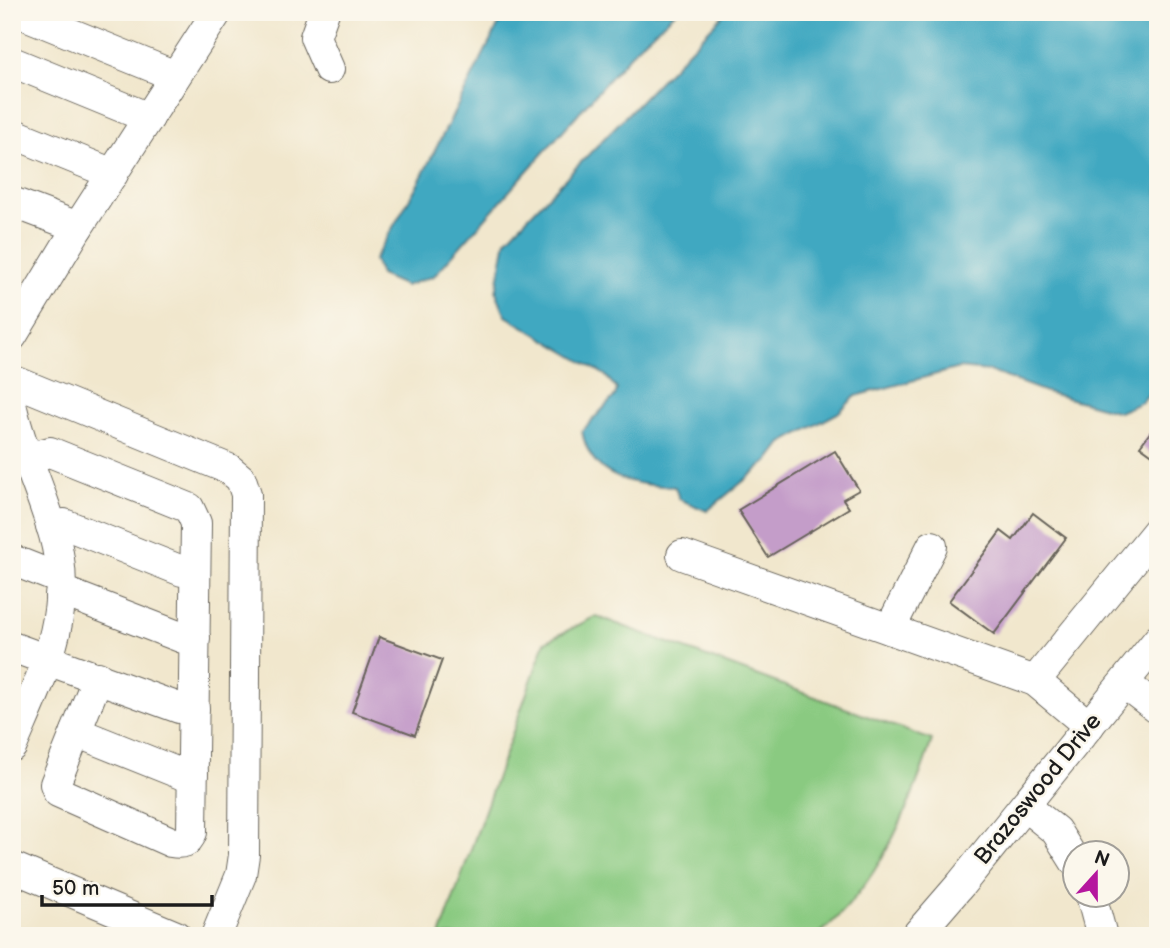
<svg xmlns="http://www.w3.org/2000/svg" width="1170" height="948" font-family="'Balsamiq Sans',sans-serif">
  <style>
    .green { fill: #8aca81; stroke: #53734e; stroke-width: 2 }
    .water { fill: #41a8c1; stroke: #2e626e; stroke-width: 2 }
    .building { fill: #c49dc9 }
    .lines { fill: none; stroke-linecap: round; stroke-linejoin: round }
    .minor-casing { stroke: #67635a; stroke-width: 32 }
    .minor { stroke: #fff; stroke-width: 30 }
    .labels { text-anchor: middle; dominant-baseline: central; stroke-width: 5; stroke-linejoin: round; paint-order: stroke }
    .street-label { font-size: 23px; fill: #1c1c1c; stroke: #fbf7ec }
  </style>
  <rect width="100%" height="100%" fill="#fbf7ec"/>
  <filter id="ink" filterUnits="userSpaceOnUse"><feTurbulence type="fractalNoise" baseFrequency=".0143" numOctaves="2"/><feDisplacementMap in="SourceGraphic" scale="14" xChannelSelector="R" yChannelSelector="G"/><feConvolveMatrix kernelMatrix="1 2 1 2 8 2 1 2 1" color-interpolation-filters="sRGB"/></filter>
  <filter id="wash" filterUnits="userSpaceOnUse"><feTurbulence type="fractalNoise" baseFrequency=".00686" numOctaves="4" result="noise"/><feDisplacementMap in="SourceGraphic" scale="28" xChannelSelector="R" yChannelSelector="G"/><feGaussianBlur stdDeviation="1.57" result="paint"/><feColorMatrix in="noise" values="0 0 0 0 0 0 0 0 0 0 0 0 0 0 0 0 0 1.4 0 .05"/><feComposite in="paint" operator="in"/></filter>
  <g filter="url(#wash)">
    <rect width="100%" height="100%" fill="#f1e7cd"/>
    <path class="green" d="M596,616L932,740C908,813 878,886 817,936H440L545,642Z"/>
    <g class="water">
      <polygon points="505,12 676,12 639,45 434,276 405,286 380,275 374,260 418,184"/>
      <path d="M726,12H1158V383L1142,402L1119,412L1046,392L989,371L959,368L856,396L838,413L782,443L769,460L707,511L679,499L675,487C633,484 591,481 582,431L615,396L617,389L605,375L506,316L496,292L506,240Z"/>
    </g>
    <g id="blocks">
      <g class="building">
        <polygon points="1158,422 1158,459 1140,446"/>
        <polygon points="835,451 859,490 843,499 849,508 768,557 738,510"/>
        <polygon points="1033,513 1066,538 994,634 949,601 1001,531 1013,540"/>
        <polygon points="379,637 442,660 415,735 352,712"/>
      </g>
    </g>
  </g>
  <g filter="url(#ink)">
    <use href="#blocks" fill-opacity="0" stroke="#67635a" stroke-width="2"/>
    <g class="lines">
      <defs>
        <g id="minor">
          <polyline points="18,12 163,71 174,78"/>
          <polyline points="324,12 315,37 329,69"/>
          <polyline points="12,62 149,118"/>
          <polyline points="12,133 113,174"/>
          <polyline points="12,202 78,227"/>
          <polyline points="12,336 78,227 217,12"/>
          <polyline points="12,380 229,469 241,479 246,494 244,855 241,875 216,936"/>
          <path d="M12,408C22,452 42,492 54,535C76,613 41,677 12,746"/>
          <path d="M26,458L50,452L189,508L196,523L192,832C188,843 183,844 171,842L58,792L55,784L98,677"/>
          <polyline points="51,526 64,524 182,571 195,573"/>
          <polyline points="682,555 1035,681 1089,726"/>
          <polyline points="12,560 50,575 60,574"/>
          <polyline points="60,596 72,595 183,638 195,638"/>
          <polyline points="890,629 932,546"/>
          <polyline points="12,647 179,708 194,709"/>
          <polyline points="1035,681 1158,530"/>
          <polyline points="1124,683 1158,709"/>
          <polyline points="76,732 181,774 193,774"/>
          <polyline points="1025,806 1056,831 1076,863"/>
          <polyline points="12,867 176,936"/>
          <polyline points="1091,895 1102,936"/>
          <polyline points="916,936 961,884 1158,640"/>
        </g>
      </defs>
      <use href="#minor" class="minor-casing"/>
      <use href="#minor" class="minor"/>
    </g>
  </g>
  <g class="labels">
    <g class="street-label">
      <text transform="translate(1038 789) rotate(-51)">Brazoswood Drive</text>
    </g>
  </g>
  <rect width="1170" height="948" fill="none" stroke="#fbf7ec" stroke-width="42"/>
  <g transform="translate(1096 874) rotate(21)"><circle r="33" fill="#fbf7ec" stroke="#a29f99" stroke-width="2"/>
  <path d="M0-5L12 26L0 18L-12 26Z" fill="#b5179e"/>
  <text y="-10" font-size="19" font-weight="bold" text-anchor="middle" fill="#1c1c1c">N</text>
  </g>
  <path d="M42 895v10h170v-10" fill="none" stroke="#1c1c1c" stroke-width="3.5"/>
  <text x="52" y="895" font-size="21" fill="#1c1c1c" stroke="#fbf7ec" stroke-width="5" paint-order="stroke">50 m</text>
</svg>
